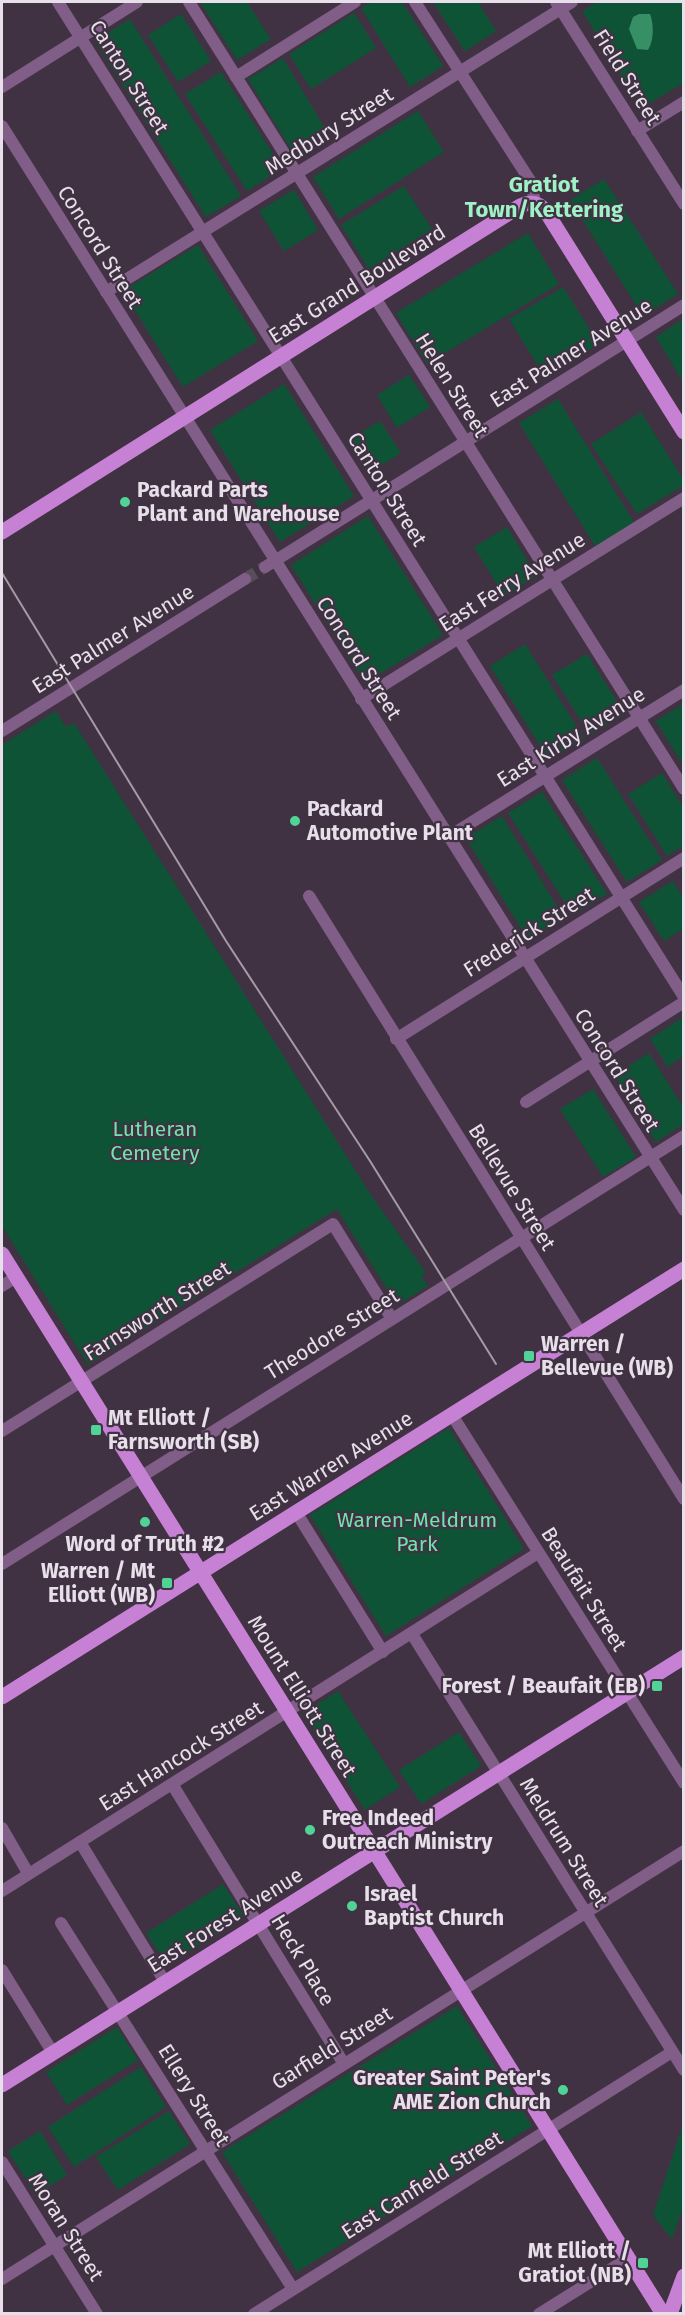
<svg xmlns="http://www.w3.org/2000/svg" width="685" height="2315" font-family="'Fira Sans',sans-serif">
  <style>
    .green { fill: #0f5336 }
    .water { fill: #378f66 }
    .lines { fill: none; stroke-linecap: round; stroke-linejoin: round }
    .minor-tunnel { stroke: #594c5b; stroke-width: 12; stroke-dasharray: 12 6; stroke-linecap: butt }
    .minor { stroke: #805e87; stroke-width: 12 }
    .major { stroke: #c680d4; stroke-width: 15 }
    .rail { stroke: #a59aa7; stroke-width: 2 }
    .poi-dot { fill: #51d397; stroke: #403242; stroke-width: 2 }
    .labels { text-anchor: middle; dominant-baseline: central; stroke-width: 4.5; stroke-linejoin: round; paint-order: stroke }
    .street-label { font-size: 21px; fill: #e7dfe9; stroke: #403242 }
    .poi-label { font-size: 21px; font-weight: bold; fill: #e7dfe9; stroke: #403242; text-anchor: start }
    .park-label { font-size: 21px; fill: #6ee4aa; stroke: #403242 }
    .neighbourhood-label { font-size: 22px; font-weight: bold; fill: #a0f2c6; stroke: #403242 }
  </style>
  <rect width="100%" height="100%" fill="#403242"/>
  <g class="green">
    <polygon points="200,2 247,2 271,39 237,60"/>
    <polygon points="372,2 402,2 443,66 410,87 361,8"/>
    <polygon points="433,2 478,2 496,31 465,51"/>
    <polygon points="597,2 683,2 683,83 642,108 582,11"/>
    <polygon points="354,13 376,48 311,89 289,54"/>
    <polygon points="181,14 211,61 178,82 148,35"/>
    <polygon points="130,19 241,196 206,217 95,41"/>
    <polygon points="283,58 326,130 292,151 248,79"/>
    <polygon points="221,72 282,168 247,191 185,94"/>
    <polygon points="418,111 444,152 339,219 313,177"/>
    <polygon points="604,179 678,294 643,316 570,200"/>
    <polygon points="404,186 432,229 369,269 341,225"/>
    <polygon points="294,190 318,230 284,251 259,211"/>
    <polygon points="528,233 559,284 427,364 396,313"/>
    <polygon points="198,245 258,341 183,387 123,291"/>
    <polygon points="563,287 599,344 545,377 509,319"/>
    <polygon points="683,319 683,382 656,337"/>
    <polygon points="409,375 430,407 397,428 377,395"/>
    <polygon points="284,384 354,496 280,542 210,430"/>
    <polygon points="558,399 634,522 595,546 519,423"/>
    <polygon points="641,412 683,479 684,485 637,514 591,444"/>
    <polygon points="380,421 401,453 368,474 347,441"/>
    <polygon points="368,516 443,635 365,683 291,565"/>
    <polygon points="507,527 537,576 504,596 474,547"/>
    <polygon points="525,644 584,738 549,760 490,666"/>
    <polygon points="587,654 625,714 590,735 552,675"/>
    <polygon points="683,704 683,765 656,721"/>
    <polygon points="56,711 66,727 74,723 369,1192 426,1273 421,1276 428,1286 397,1305 337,1209 88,1365 2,1226 2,745"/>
    <polygon points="597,758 662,860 627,882 562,780"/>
    <polygon points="662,773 683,807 683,846 667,856 628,794"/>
    <polygon points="542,792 607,894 573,915 508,813"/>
    <polygon points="502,816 564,918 528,940 466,838"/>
    <polygon points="673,881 683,898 683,929 664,941 639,902"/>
    <polygon points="683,1017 683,1056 668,1067 650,1039"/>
    <polygon points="649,1053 683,1107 683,1124 656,1142 614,1075"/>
    <polygon points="593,1089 636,1157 603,1177 560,1109"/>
    <polygon points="449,1428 524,1549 386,1636 310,1515"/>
    <polygon points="338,1691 400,1787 365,1810 303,1713"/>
    <polygon points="459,1732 481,1766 421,1804 399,1770"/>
    <polygon points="223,1884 244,1917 167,1965 146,1933"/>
    <polygon points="457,2006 532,2126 297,2272 222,2152"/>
    <polygon points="117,2027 138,2060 67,2105 46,2072"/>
    <polygon points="141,2067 166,2107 74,2167 48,2127"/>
    <polygon points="169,2111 190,2144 118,2190 96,2157"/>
    <polygon points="683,2124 683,2208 672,2239 653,2215"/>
    <polygon points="40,2131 67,2175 36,2195 8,2151"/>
  </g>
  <path class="water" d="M639,14H650C654,25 654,40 648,50L637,49L629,29L633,17Z"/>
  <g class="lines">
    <polyline class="minor-tunnel" points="245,579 265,567"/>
    <g class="minor">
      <polyline points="58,2 684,997"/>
      <polyline points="189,2 684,789"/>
      <polyline points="415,2 531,182 535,203"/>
      <polyline points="556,2 684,204"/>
      <polyline points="236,77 355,2"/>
      <polyline points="2,87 137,2"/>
      <polyline points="2,126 684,1210"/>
      <polyline points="637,131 684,102"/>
      <polyline points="106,292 572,2"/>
      <polyline points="265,567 684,305"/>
      <polyline points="361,699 684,498"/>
      <polyline points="2,731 245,579"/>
      <polyline points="448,837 684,690"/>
      <polyline points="309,896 684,1499"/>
      <polyline points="396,1039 684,858"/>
      <polyline points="526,1102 684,1002"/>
      <polyline points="2,1286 16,1277"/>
      <polyline points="452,1415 684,1783"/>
      <polyline points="2,1431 333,1224 392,1319"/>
      <polyline points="296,1512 383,1652"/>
      <polyline points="2,1564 684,1136"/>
      <polyline points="412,1634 684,2070"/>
      <polyline points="172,1784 344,2064"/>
      <polyline points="2,1828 28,1873"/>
      <polyline points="80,1842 165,1982"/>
      <polyline points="2,1891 538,1553"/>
      <polyline points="61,1923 293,2289"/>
      <polyline points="2,1970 53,2053"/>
      <polyline points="2,2162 97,2314"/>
      <polyline points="2,2279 684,1851"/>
      <polyline points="254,2314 672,2052"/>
      <polyline points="539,2314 627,2259"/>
    </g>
    <g class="major">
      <path d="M2,532L520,206C531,201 540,203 547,213L684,432"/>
      <polyline points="2,1254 663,2314"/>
      <polyline points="2,1697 684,1269"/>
      <polyline points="2,2085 684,1657"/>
      <polyline points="670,2314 684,2276"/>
    </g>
    <polyline class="rail" points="2,573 226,941 370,1161 496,1364"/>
  </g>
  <g class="poi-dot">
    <circle cx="125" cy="502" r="6"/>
    <circle cx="295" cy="821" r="6"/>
    <rect x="523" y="1350" width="12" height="12" rx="3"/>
    <rect x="90" y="1424" width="12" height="12" rx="3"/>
    <circle cx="145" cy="1522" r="6"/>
    <rect x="161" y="1577" width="12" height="12" rx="3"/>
    <rect x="651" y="1680" width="12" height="12" rx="3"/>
    <circle cx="310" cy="1830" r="6"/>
    <circle cx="352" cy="1906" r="6"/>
    <circle cx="563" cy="2090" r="6"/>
    <rect x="637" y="2257" width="12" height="12" rx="3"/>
  </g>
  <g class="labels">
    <g class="street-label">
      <text transform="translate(129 77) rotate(58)">Canton Street</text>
      <text transform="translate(627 77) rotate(58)">Field Street</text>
      <text transform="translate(329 131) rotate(-32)">Medbury Street</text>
      <text transform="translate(100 247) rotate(58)">Concord Street</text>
      <text transform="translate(357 284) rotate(-32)">East Grand Boulevard</text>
      <text transform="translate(571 353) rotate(-32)">East Palmer Avenue</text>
      <text transform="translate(452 385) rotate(58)">Helen Street</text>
      <text transform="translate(387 489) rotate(58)">Canton Street</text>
      <text transform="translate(512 582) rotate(-32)">East Ferry Avenue</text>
      <text transform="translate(113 639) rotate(-32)">East Palmer Avenue</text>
      <text transform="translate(359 658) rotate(58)">Concord Street</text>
      <text transform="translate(571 737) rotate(-32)">East Kirby Avenue</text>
      <text transform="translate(529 932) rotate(-32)">Frederick Street</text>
      <text transform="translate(617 1070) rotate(58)">Concord Street</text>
      <text transform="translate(512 1187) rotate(58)">Bellevue Street</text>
      <text transform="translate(157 1311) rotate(-32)">Farnsworth Street</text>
      <text transform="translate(332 1334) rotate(-32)">Theodore Street</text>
      <text transform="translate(331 1466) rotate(-32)">East Warren Avenue</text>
      <text transform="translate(584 1589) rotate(58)">Beaufait Street</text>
      <text transform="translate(302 1696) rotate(58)">Mount Elliott Street</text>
      <text transform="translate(181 1756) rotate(-32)">East Hancock Street</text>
      <text transform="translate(564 1842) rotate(58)">Meldrum Street</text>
      <text transform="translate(225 1920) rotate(-32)">East Forest Avenue</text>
      <text transform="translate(303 1960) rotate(59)">Heck Place</text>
      <text transform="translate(332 2048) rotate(-32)">Garfield Street</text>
      <text transform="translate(194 2095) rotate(58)">Ellery Street</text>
      <text transform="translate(422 2185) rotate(-32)">East Canfield Street</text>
      <text transform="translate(66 2227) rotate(58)">Moran Street</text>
    </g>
    <g class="poi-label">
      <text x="137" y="490">Packard Parts<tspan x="137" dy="24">Plant and Warehouse</tspan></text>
      <text x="307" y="809">Packard<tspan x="307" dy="24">Automotive Plant</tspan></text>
      <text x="541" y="1344">Warren /<tspan x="541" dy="24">Bellevue (WB)</tspan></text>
      <text x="108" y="1418">Mt Elliott /<tspan x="108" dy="24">Farnsworth (SB)</tspan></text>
      <text x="145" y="1544" text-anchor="middle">Word of Truth #2</text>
      <text x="155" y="1571" text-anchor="end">Warren / Mt<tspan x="155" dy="24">Elliott (WB)</tspan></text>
      <text x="645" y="1686" text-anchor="end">Forest / Beaufait (EB)</text>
      <text x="322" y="1818">Free Indeed<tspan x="322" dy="24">Outreach Ministry</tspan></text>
      <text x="364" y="1894">Israel<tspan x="364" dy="24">Baptist Church</tspan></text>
      <text x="551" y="2078" text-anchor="end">Greater Saint Peter's<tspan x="551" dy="24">AME Zion Church</tspan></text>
      <text x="631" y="2251" text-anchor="end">Mt Elliott /<tspan x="631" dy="24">Gratiot (NB)</tspan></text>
    </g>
    <g class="park-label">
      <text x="155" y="1129">Lutheran<tspan x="155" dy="24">Cemetery</tspan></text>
      <text x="417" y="1520">Warren-Meldrum<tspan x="417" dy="24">Park</tspan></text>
    </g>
    <g class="neighbourhood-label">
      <text x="544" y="184">Gratiot<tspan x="544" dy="25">Town/Kettering</tspan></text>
    </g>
  </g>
  <rect width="685" height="2315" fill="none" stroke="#e7dfe9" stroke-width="6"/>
</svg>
